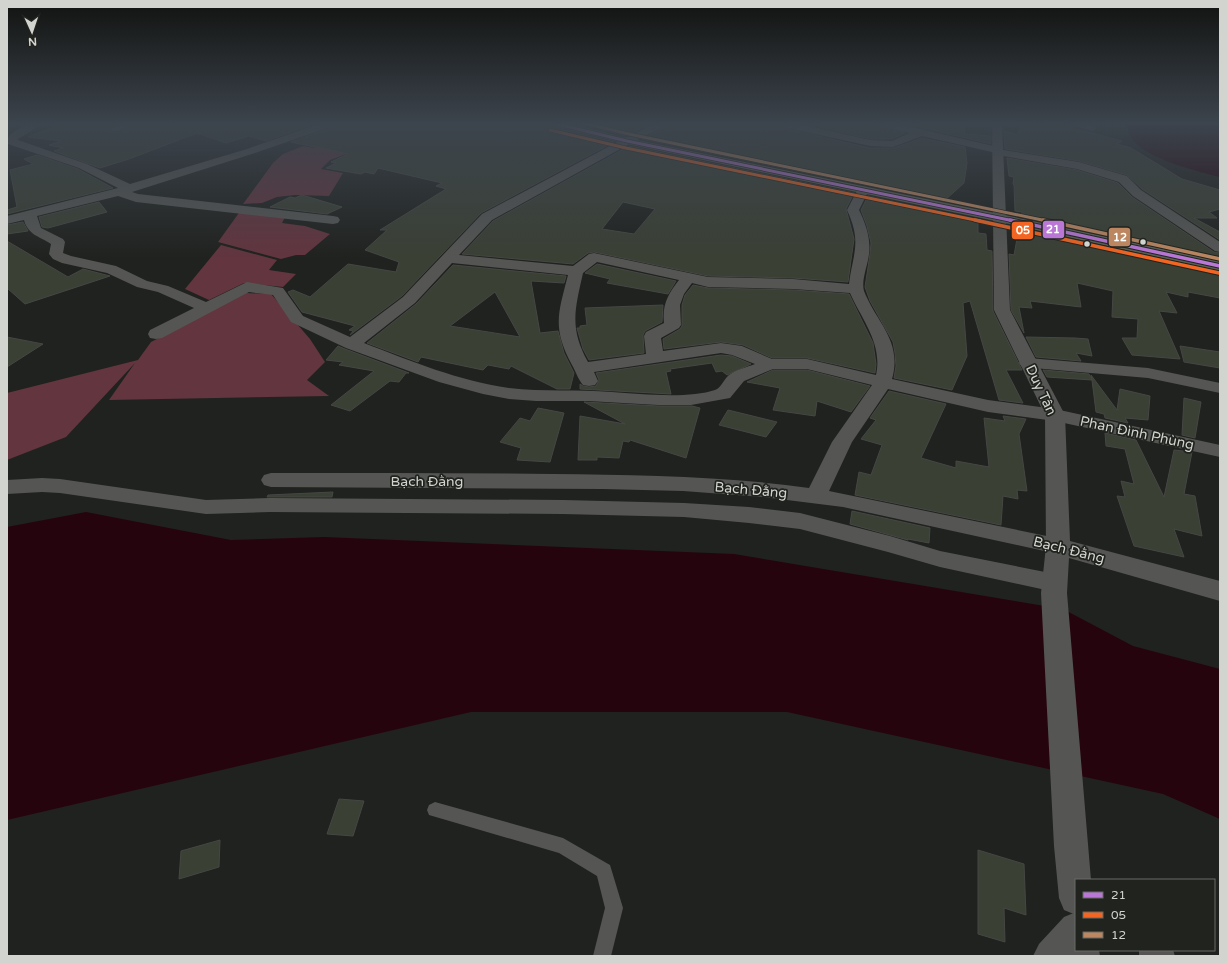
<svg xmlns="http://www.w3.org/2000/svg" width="1227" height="963" font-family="'Varela Round',sans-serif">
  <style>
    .green { fill: #62353f }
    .water { fill: #26040e }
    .building { fill: #3a4034; stroke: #454744; fill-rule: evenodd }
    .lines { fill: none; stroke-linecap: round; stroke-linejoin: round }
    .service { fill: #555654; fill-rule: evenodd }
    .minor { fill: #555654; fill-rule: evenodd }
    .tertiary { fill: #555654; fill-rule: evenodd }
    .primary { fill: #595e54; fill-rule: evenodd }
    .bus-1-far1-casing { stroke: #20231e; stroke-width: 4.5 }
    .bus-1-casing { stroke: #20231e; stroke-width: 5.5 }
    .bus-2-far1-casing { stroke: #20231e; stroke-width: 4.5 }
    .bus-2-casing { stroke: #20231e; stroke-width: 5.5 }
    .bus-3-far1-casing { stroke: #20231e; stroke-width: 4.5 }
    .bus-3-casing { stroke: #20231e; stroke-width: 5.5 }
    .bus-1-far1 { stroke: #ba77d6; stroke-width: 3 }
    .bus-1 { stroke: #ba77d6; stroke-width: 3.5 }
    .bus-2-far1 { stroke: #f26522; stroke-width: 3 }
    .bus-2 { stroke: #f26522; stroke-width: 3.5 }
    .bus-3-far1 { stroke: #bb8660; stroke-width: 3 }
    .bus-3 { stroke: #bb8660; stroke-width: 3.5 }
    .bus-dot { fill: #d2d4d0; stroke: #20231e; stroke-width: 1.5 }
    .labels { text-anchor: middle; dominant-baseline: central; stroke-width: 3.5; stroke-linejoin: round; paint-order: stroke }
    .street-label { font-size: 14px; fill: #d2d4d0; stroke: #20231e }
    .line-badge { stroke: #20231e; stroke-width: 1.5 }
    .badge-label { font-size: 11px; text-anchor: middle; font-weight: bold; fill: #fff }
  </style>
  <rect width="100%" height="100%" fill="#20221f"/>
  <g class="green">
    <polygon points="321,145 370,145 330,160 321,169 343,173 329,196 295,195 277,197 262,203 243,204 273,163 283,154 303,146 315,148"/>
    <polygon points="241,210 285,217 282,223 305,226 330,234 305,255 296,255 281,259 218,242"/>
    <polygon points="221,245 277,260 269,270 296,274 283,287 244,283 209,300 185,289"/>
    <polygon points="246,293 271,294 310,339 325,362 307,380 329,396 109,400 135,363 66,437 7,460 7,393 138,360 151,342"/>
  </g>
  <g class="water">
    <path d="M1125,123H1220V177C1198,172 1146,158 1133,140C1130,135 1127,129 1125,123Z"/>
    <polygon points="86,512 231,540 324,537 734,554 1063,609 1133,646 1220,669 1220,819 1163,794 787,712 471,712 7,820 7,527"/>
  </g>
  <g class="building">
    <polygon points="64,123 117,123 110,129 112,132 121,132 135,123 175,127 175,123 316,123 266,141 249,136 226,143 197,133 129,159 100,168 54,151 63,148 49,145 61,141 28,137"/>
    <polygon points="338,123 501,123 512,125 517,123 546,123 548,126 614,142 481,213 402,296 350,335 353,331 349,330 355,326 302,312 288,292 293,290 310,297 348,264 396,272 399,262 365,250 387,230 380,230 446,189 436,186 442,183 378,168 374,174 365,172 361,174 326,168 336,163 331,162 348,154 291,142 336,126"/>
    <polygon points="574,123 653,123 626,136"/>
    <polygon points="672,123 773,123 779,127 870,148 894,148 922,138 965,147 967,163 964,183 944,201 642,139"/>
    <polygon points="803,123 873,123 875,126 905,133 892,139 870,139"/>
    <polygon points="916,123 964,123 965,134 991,136 991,144 911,125"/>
    <polygon points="1053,123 1122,141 1117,144 1131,148 1182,179 1220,190 1220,209 1209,212 1217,218 1194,218 1220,232 1220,240 1142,189 1127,175 1079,161 1005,149 1004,131 1018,135 1020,125 1044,127"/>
    <path d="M629,146L854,193L846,209L854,239L848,282L793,278L708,276L594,252L588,253L573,264L462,254L493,221ZM623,202L655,209L634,234L602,229Z"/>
    <polygon points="37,155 78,169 113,188 7,214 7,210 17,207 10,170 33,164 24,159"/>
    <polygon points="1007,158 1077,170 1118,183 1132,197 1214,252 1220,253 1220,259 1021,217 1022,212 1015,211 1014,185 1013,184 1014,177 1009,176"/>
    <polygon points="302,195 342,207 327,214 270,207 290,197 295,198"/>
    <polygon points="868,196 978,220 978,233 986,234 987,250 992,251 993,311 1022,370 1006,370 1023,403 999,400 970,301 963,303 967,356 952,390 894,378 896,366 895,353 893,342 870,301 865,287 870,254 871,243 867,226 861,210"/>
    <polygon points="99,202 107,212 48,228 42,227 39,217"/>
    <polygon points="23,222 28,231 7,234 7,225"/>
    <polygon points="1019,228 1220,272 1220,298 1188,292 1188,297 1166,292 1177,313 1159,311 1180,359 1132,355 1122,338 1137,338 1138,319 1112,317 1113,291 1077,283 1081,307 1030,301 1032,308 1019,307 1024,333 1011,310 1009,254 1014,255"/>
    <polygon points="7,241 68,277 83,269 110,276 25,304 7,288"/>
    <polygon points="597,264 676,281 668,294 607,283 610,279 585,273"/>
    <path d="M453,265L566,276L564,283L531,281L540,333L558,331L564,353L574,373L570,389H557L511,366L509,369L488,365L483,370L421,357L418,362L367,343L416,304ZM495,292L520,337L450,326Z"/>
    <polygon points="693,285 708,288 793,290 849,294 873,343 876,364 875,373 807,358 772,358 743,345 721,342 664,349 663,339 680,329 682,326 682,305 685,295"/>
    <polygon points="663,305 662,322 645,331 643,335 644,353 589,360 583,349 577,328 580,328 580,326 587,325 585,308"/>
    <polygon points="7,337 43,344 7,367"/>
    <polygon points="1026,337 1075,338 1088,339 1092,356 1076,353 1081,361 1036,357"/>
    <polygon points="338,346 345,349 409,373 406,373 399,382 390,381 350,411 331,405 374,371 339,365 343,362 326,360"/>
    <polygon points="1180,346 1220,352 1220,368 1184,362"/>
    <polygon points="721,355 732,356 751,364 727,375 722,371 716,372 712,363 670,369 671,371 666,372 671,394 580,389 580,384 583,386 589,387 596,386 599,380 596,373"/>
    <polygon points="773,370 807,370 870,386 851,412 817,401 815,416 773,410 780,388 747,382"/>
    <polygon points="1043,370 1089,374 1092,380 1091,375 1117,410 1120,389 1150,396 1148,420 1125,418 1128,423 1105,418 1104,414 1096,412 1092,380 1047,377"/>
    <polygon points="889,391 946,404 921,458 956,468 956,461 989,467 984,418 1005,421 1003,416 1026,419 1019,434 1027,491 1017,490 1018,499 1003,496 1001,525 855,495 859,472 871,475 882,445 861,439 876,420 870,418"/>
    <polygon points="1184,398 1201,402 1195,438 1182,435"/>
    <polygon points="584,402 658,406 692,406 700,408 686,458 630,440 629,442 623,441 619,458 597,457 597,460 578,460 580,416 625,424"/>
    <polygon points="538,408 564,413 550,462 517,460 521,448 500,442 520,418 530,421"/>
    <polygon points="728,410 777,422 766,437 719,425"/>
    <polygon points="1105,433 1136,440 1164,497 1174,450 1192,452 1184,494 1195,496 1202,536 1174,529 1184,557 1134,546 1117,496 1125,497 1121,481 1134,484 1125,449 1106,446"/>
    <polygon points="333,492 332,497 267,497 268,495"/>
    <polygon points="852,511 930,528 929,543 908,539 908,540 850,524"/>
    <polygon points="339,799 364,801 353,836 327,834"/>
    <polygon points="220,840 219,867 179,879 181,851"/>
    <polygon points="978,850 1024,864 1026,915 1004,908 1005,942 978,934"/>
  </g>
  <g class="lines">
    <polygon class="service" points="435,802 563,838 610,865 623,908 611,956 593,956 605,908 597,876 559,853 429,815 427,810 429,805"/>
    <g class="minor">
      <path d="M31,123H44L18,139V140L87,164L130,184L247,149L321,123H337L336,125L255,153L132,192L138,194L333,216L338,217L340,220L338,223L333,224L136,202L118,196L37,216L41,228L63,239L65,242L63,253L71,256L116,266L147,281L168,286L206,302L247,282L283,288L303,316L350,337L403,297L482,214L623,139L657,123H671L631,143L492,220L459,255L573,266L589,254L594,253L708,277L793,279L849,284C853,253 862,242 847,210L859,187H867L869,190L859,210C866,224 871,239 869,254C868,265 861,280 864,291C876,322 903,341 892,379L988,400L1055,409L1220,445V457L1055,421L988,412L888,389L852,442L829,491L1066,540L1069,546L1066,552L1058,554L843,507L763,497L683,491L603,489L271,487L264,485L261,480L264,475L271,473C365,473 459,473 552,474C638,475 724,476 809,488L832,442L872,385L807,369H773L744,381L730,398L691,405H658L588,401H536L509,399L483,394L439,382L346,348L291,322L273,295L249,292L162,338L156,339L150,338L148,334L150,330L194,308L158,292L137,287L107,273L62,263L53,259L49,254L51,244C39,236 28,235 24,220L7,224V216L118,188L79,168L8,144C4,133 22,128 31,123ZM597,262L679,280C668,294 662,305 664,323L646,332L644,336L646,354L588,362C569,328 575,309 583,273ZM452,263L568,275C558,314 552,328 572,365C576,372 578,379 583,385L589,386L595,385L598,381L594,372L721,353L732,355L755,364C747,367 736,370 729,375C724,379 721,388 715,390C689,399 640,394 612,392C578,389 543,392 509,388C459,381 411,361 364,343L415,303ZM692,283L708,287L793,289L850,293C862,320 883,344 876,375L807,359H772L742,346L721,343L663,351L661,338L679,328L681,325L680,305L684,294Z"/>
      <polygon points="120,123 134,123 120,131 112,131 111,129"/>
      <polygon points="774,123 795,123 870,140 892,141 910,133 875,125 874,123 894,123 998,147 1003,150 1079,162 1127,176 1141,190 1220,242 1220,252 1215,251 1133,196 1119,182 1077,169 998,155 992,152 922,136 893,147 870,146 779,126"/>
      <path d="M1070,123C1079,123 1091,121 1097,128L1092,131L1071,125Z"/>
      <polygon points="1028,358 1148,368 1220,383 1220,393 1148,378 1022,367 1019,363 1022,359"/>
      <polygon points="42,478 60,479 206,500 270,498 563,500 684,503 749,507 800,513 890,536 940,551 1055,574 1063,577 1067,583 1063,589 1055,592 940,567 888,552 800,529 749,523 684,517 563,514 270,512 206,514 60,493 42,492 7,494 7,480"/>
      <polygon points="1076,912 1076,950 1080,950 1075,956 1033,956 1039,944 1064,917"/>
      <polygon points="1139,950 1173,950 1175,956 1139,956"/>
    </g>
    <g class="tertiary">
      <polygon points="992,123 1002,123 1010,310 1065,415 1070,541 1220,581 1220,601 1069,558 1067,593 1091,880 1076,880 1076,915 1064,910 1059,898 1054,846 1041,593 1046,546 1045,415 994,310"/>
      <polygon points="1076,934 1076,950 1099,950 1100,956 1064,956 1063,950 1068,937"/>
    </g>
    <polygon class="primary" points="547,123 567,123 627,138 1000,214 1220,261 1220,271 1000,222 627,144 548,125"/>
    <defs>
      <polyline id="bus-1-far1" points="553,123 627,141 1014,221"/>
      <polyline id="bus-1" points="1010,220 1220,266"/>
      <polyline id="bus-2-far1" points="550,130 626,148 980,221"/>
      <polyline id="bus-2" points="975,220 1219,273"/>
      <polyline id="bus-3-far1" points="583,123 629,134 1047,221"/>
      <polyline id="bus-3" points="1043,220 1220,259"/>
    </defs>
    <use href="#bus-1-far1" class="bus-1-far1-casing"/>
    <use href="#bus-1" class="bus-1-casing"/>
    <use href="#bus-2-far1" class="bus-2-far1-casing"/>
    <use href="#bus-2" class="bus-2-casing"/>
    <use href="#bus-3-far1" class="bus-3-far1-casing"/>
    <use href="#bus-3" class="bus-3-casing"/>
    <use href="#bus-1-far1" class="bus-1-far1"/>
    <use href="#bus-1" class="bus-1"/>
    <use href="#bus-2-far1" class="bus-2-far1"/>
    <use href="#bus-2" class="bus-2"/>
    <use href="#bus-3-far1" class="bus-3-far1"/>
    <use href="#bus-3" class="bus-3"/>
  </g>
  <linearGradient id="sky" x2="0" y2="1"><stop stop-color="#121311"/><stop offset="0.48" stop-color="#3c444d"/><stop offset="1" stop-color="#3c444d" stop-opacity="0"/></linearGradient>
  <rect width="1227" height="258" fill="url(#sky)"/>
  <g class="bus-dot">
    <circle cx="1143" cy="242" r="3.5"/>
    <circle cx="1087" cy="244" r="3.5"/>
  </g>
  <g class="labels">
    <g class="street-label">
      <text transform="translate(1041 390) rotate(65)">Duy Tân</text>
      <text transform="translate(1137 433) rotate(12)">Phan Đình Phùng</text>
      <text x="427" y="481">Bạch Đằng</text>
      <text transform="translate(751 490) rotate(5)">Bạch Đằng</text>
      <text transform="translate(1069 550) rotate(14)">Bạch Đằng</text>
    </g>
  </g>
  <g class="line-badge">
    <rect x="1042" y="220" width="23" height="19" rx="4" fill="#ba77d6"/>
    <rect x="1011" y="221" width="23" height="19" rx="4" fill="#f26522"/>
    <rect x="1108" y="227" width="23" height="20" rx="4" fill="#bb8660"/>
  </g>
  <g class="badge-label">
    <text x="1053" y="233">21</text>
    <text x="1023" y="234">05</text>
    <text x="1120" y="241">12</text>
  </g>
  <rect width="1227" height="963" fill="none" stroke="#d2d4d0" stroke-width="16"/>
  <rect x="1075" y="879" width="140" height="72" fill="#20231e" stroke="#676a65"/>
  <rect x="1083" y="892" width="20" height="6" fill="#ba77d6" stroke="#676a65"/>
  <text x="1111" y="899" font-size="12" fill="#d2d4d0">21</text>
  <rect x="1083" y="912" width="20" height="6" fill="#f26522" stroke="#676a65"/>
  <text x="1111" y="919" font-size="12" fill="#d2d4d0">05</text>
  <rect x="1083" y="932" width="20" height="6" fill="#bb8660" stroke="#676a65"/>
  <text x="1111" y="939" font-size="12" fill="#d2d4d0">12</text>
  <g transform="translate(32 32) rotate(177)" stroke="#20231e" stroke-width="3" paint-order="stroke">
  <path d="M0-3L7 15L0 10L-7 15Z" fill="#d2d4d0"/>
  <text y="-6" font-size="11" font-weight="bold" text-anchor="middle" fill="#d2d4d0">N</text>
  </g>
</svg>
